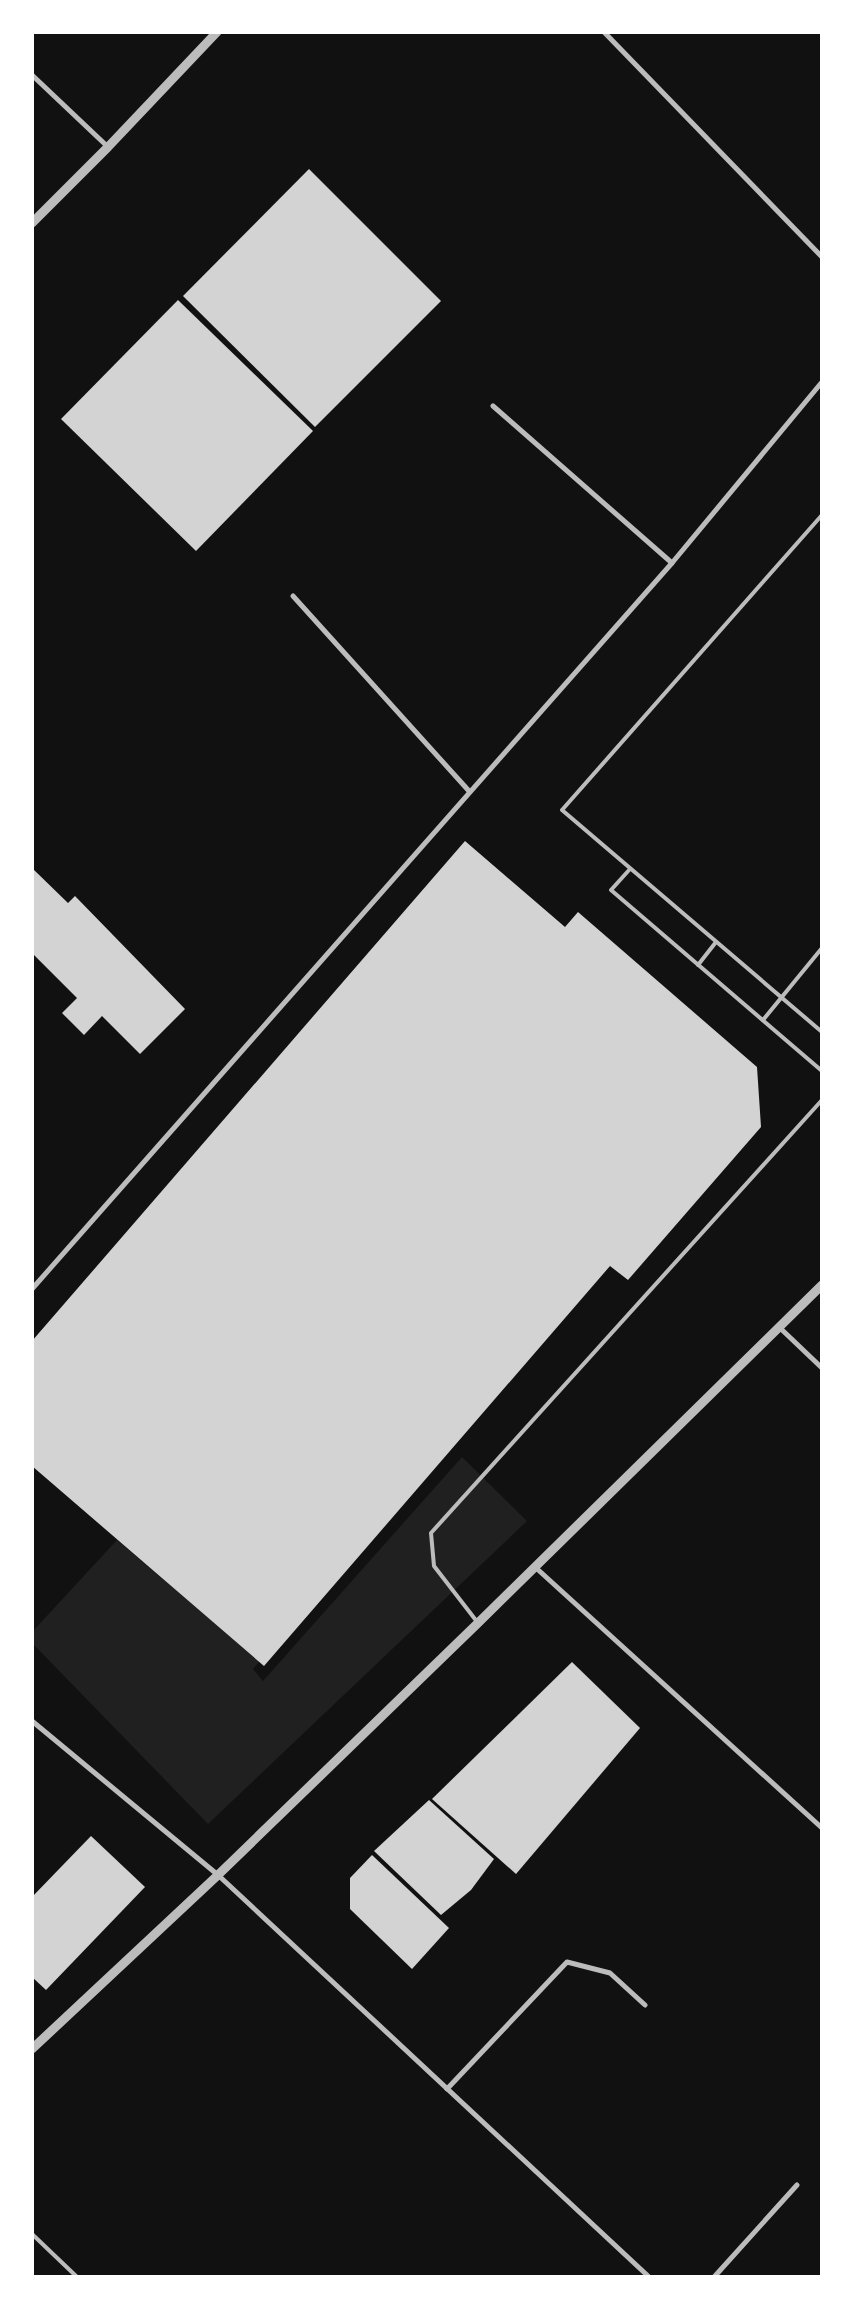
<svg xmlns="http://www.w3.org/2000/svg" width="854" height="2309" font-family="Rubik,sans-serif">
  <style>
    .green { fill: #202020 }
    .building { fill: #d3d3d3 }
    .lines { fill: none; stroke-linecap: round; stroke-linejoin: round }
    .service { stroke: #bcbcbc; stroke-width: 4 }
    .minor { stroke: #bcbcbc; stroke-width: 5 }
    .tertiary { stroke: #bcbcbc; stroke-width: 9 }
  </style>
  <rect width="100%" height="100%" fill="#111"/>
  <polygon class="green" points="462,1457 527,1521 208,1824 33,1644 32,1632 117,1540 260,1661 253,1669 263,1681"/>
  <g class="building">
    <polygon points="309,169 441,301 315,427 183,296"/>
    <polygon points="178,300 313,431 196,551 61,419"/>
    <polygon points="465,841 565,927 578,912 757,1067 761,1127 628,1280 610,1266 264,1666 32,1466 32,1341"/>
    <polygon points="32,868 68,903 75,896 185,1009 140,1054 102,1016 84,1035 62,1013 77,998 32,953"/>
    <polygon points="572,1662 640,1728 516,1874 432,1799"/>
    <polygon points="429,1800 494,1859 471,1890 441,1915 374,1851"/>
    <polygon points="91,1836 145,1887 46,1990 32,1977 32,1897"/>
    <polygon points="372,1855 449,1928 412,1969 350,1909 350,1878"/>
  </g>
  <g class="lines">
    <g class="service">
      <polyline points="822,515 562,810 822,1032"/>
      <polyline points="630,869 611,890 822,1071"/>
      <polyline points="698,965 716,942"/>
      <polyline points="763,1020 822,948"/>
      <polyline points="478,1623 434,1566 431,1533 822,1100"/>
      <polyline points="32,2234 76,2276"/>
    </g>
    <g class="minor">
      <polyline points="604,32 822,257"/>
      <polyline points="32,75 108,147"/>
      <polyline points="493,406 672,563"/>
      <polyline points="293,596 469,791"/>
      <polyline points="32,1289 672,563 822,382"/>
      <polyline points="779,1327 822,1368"/>
      <polyline points="535,1567 822,1828"/>
      <polyline points="32,1721 218,1875 648,2276"/>
      <polyline points="447,2089 567,1962 610,1973 645,2005"/>
      <polyline points="715,2276 797,2185"/>
    </g>
    <g class="tertiary">
      <polyline points="32,223 108,147 217,32"/>
      <polyline points="32,2049 218,1875 478,1623 822,1285"/>
    </g>
  </g>
  <rect width="854" height="2309" fill="none" stroke="#ffffff" stroke-width="68"/>
</svg>
